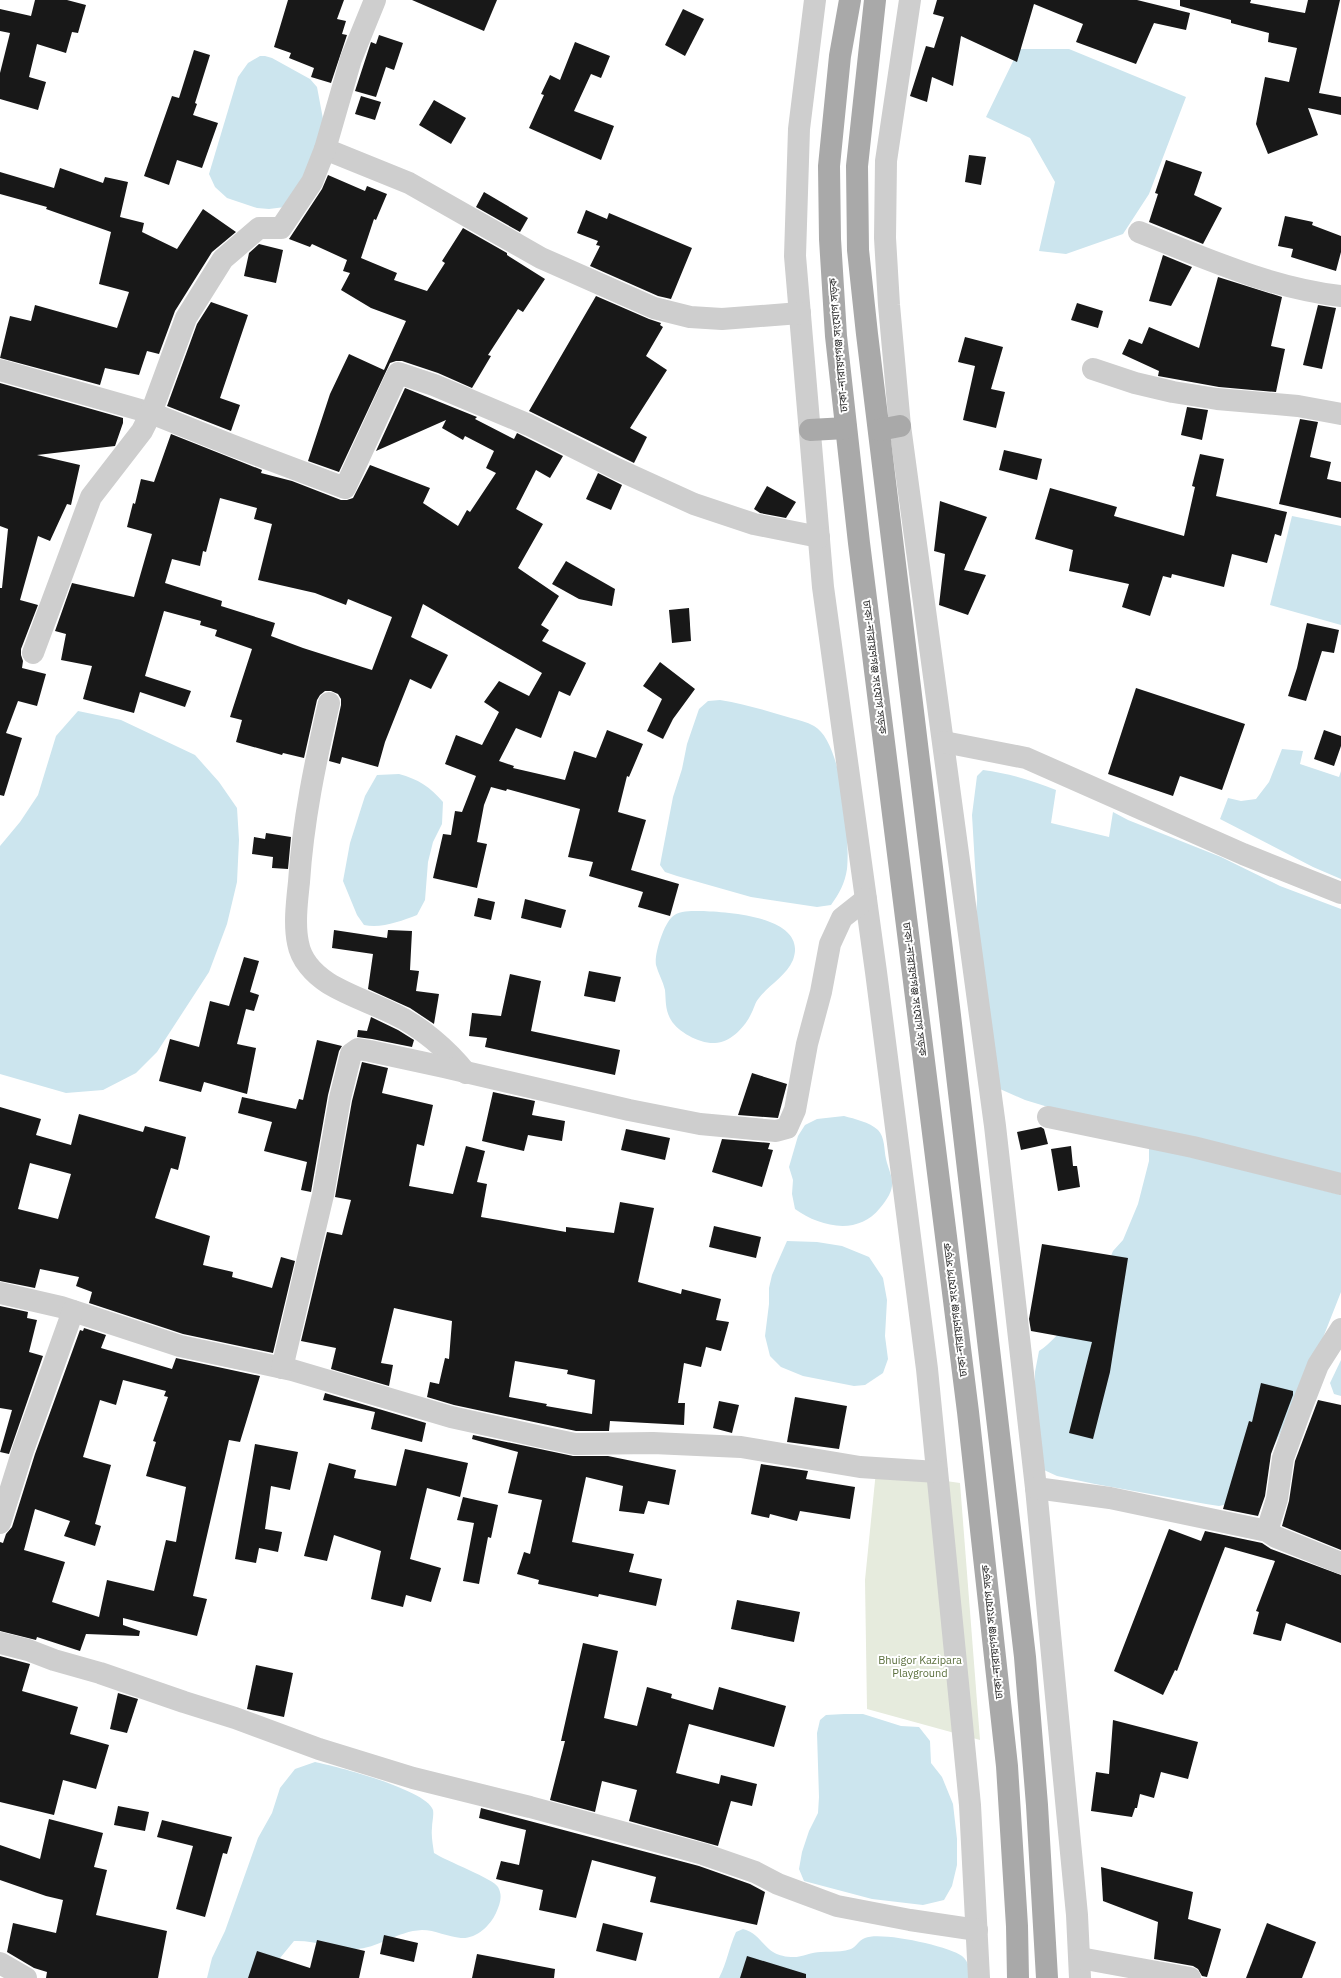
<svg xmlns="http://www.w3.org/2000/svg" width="1341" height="1978" font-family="'IBM Plex Sans','Noto Sans Bengali',sans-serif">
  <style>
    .green { fill: #e6ebdd }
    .water { fill: #cce5ee }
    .building { fill: #181818; fill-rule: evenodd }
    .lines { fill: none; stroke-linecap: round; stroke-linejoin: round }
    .minor { stroke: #cecece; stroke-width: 22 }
    .major { stroke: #a9a9a9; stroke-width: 22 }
    .labels { text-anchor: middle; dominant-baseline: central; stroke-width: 4; stroke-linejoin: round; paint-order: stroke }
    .street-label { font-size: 11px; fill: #313131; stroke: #fff }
    .park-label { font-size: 11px; fill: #5b6f3d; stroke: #fff }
  </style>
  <rect width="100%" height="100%" fill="#fff"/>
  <polygon class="green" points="876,1471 960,1483 980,1740 867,1709 865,1580"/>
  <g class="water">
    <polygon points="1019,49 1069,49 1186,97 1149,194 1123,234 1066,254 1039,251 1055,182 1030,138 986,117"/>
    <polygon points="260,56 265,56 272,58 310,79 317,87 323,119 310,177 285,207 269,209 257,208 227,198 215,187 209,174 238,77 248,63"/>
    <polygon points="1292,516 1341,526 1341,625 1270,605"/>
    <path d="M720,700C745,704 767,711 791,718C798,720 807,722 814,726C843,742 850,839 847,869C845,883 839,894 831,905L817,907L751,897L677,876L665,872L660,865L673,797L682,769L687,744L699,709L708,701Z"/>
    <polygon points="78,711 121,720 195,755 219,782 237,808 239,840 237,882 227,924 209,972 157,1052 136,1073 103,1090 66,1093 0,1074 0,846 20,822 38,795 56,736"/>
    <polygon points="1282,749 1303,751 1300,764 1339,777 1341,771 1341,879 1313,867 1220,819 1228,798 1241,801 1256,799 1269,782"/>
    <path d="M983,770C1008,773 1033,781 1056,790L1051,823L1109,837L1113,812L1128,820L1221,857L1280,886L1341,909V1177L1058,1110L1025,1100L1000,1089L976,922L977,899L972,815L977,776Z"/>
    <path d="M399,774C418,779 430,787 443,802L442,824L433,842L428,862L425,900L417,915C401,921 381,929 364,925L357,915L343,881L350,843L365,796L377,775Z"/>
    <path d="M701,911C727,912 809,916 793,960C786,976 769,985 759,998C755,1002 754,1009 751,1014C745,1027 730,1043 715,1043C700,1044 678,1032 671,1020C665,1010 666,1001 665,990C663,981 658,973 656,965C654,954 664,924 672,917C679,910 692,911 701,911Z"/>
    <path d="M844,1116C855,1119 869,1122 878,1130C885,1137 884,1150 886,1159C888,1168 893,1177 892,1186C891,1194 885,1202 880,1208C858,1236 820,1227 795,1209L792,1194L793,1180L789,1167L798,1136L805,1125L817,1119Z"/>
    <path d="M1149,1145L1341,1195V1292L1315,1358L1281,1432L1266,1461L1233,1503L1219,1506L1206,1504L1095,1484L1057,1476L1044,1470L1035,1389V1372L1039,1351C1064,1336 1091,1286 1109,1261L1113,1251L1123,1240L1138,1204L1149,1161Z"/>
    <polygon points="787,1241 817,1242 842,1246 869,1257 883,1278 887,1300 885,1336 888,1359 883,1373 865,1385 854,1386 803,1376 781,1367 770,1356 765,1336 769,1304 769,1288 772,1275"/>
    <polygon points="1341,1360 1341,1396 1334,1394 1330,1383"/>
    <polygon points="844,1714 863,1714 901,1726 919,1727 930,1741 931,1763 942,1777 953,1804 957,1839 957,1865 952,1886 944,1900 923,1905 872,1899 804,1881 799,1869 802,1852 809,1831 818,1813 819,1797 817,1733 820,1720 826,1715"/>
    <path d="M315,1762C336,1766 427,1790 433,1810C434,1816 432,1822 432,1828C431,1836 433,1845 434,1853C446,1861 494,1879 498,1887C503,1896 500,1904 496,1913C490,1926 476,1939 461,1938C448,1937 435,1930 422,1930C397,1931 377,1949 355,1949C334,1949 315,1940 294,1941L280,1958L269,1978H207L212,1958L225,1931L258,1838L272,1813L280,1788L295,1769Z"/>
    <path d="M743,1929C765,1935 762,1955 791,1957C801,1958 811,1952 821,1952C831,1951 840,1953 851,1949C856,1947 859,1940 865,1938C880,1931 949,1946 962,1956C969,1962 970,1970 971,1978H719C727,1963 729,1947 736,1932Z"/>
  </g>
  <g class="building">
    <polygon points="35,0 67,0 86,5 78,33 72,32 66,53 37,44 29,77 46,82 38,110 0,99 0,73 10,33 0,31 0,9 31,16"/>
    <polygon points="288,0 344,0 337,19 346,21 342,34 347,35 331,83 311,77 314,68 289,58 291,53 274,47"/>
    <polygon points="412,0 497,0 484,31"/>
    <polygon points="937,0 1137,0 1190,13 1186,30 1154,23 1136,64 1076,42 1083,24 1034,4 1017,62 961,36 953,86 932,77 927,102 910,96 926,46 934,48 944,17 933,14"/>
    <polygon points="1180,0 1251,0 1250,3 1305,13 1308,0 1340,0 1319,93 1341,97 1341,115 1308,108 1318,135 1268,154 1256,124 1265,77 1289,82 1297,48 1268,42 1269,33 1231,23 1231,20 1180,6"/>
    <polygon points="683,9 704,19 685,56 665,45"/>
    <polygon points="379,35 403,43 394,70 386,67 376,97 355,91 371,42 376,44"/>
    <polygon points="575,42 610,56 601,78 591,74 574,111 614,126 601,160 529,128 544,95 541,94 550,75 560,80"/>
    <polygon points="194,50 210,55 195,103 197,104 193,115 218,123 202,168 177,160 169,185 144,176 172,96 179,98"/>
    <polygon points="361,96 381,102 375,120 355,114"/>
    <polygon points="434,100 466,118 451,144 419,125"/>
    <polygon points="969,155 986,157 981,185 965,182"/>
    <polygon points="1166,160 1202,172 1194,195 1222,208 1203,244 1149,222 1158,194 1155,193"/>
    <polygon points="60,168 103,183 105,177 128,182 120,217 144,223 142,232 177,249 203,209 236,232 212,252 175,311 159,354 147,351 139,375 105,368 100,385 0,358 10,316 31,321 35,305 117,328 129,292 99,284 111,232 46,209 47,207 0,194 0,172 54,188"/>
    <polygon points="328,175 365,191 367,186 387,194 376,220 374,219 361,258 397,273 394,280 427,291 445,263 442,261 463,228 507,253 507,255 545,279 523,312 518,309 488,355 491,356 472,388 438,373 402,361 396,361 390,363 339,472 308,461 330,394 349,354 384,370 406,321 371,308 341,290 350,273 343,271 347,260 312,244 310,247 289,239 322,189"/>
    <polygon points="484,192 528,218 520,232 476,207"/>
    <polygon points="586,210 607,219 609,213 692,248 671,299 658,296 590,266 600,246 596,245 598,241 577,233"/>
    <polygon points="1285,216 1313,222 1312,225 1341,236 1341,252 1336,271 1291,257 1293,249 1278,246"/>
    <polygon points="259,244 283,250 276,283 244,276 249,253"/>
    <polygon points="1163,255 1192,267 1171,306 1149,301"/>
    <polygon points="1218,277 1282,297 1271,346 1285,349 1276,392 1219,387 1158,376 1159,371 1122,354 1129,339 1142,344 1149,327 1199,348"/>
    <polygon points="596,296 649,319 661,323 660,325 663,327 646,356 667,370 630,428 647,437 634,463 529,411"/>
    <polygon points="211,302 248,315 220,398 240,405 231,431 167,406 197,324"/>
    <polygon points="1077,303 1103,311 1098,328 1071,320"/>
    <polygon points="1318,305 1336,308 1322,369 1303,365"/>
    <polygon points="965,337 1003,347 991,389 1005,392 996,428 963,420 975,366 958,362"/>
    <polygon points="0,383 123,418 123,423 115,446 37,455 80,465 71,505 67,504 50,541 38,536 20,600 38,605 21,649 21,655 23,661 22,668 46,674 37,706 18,701 6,733 22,738 4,796 0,795 0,588 2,588 8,529 0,526"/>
    <path d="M405,388L477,417L475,419L514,439L517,433L563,456L550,478L536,470L516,509L543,524L518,568L559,596L541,625L549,630L542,641L586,663L570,696L559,691L541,738L516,728L499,761L514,766L513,768L565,780L574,751L596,758L607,730L643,744L629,777L627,776L618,812L646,820L631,870L679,884L670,916L638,907L643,892L589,876L593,862L568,857L580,809L507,789L506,791L491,787L484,805L477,842L487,844L477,888L433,878L443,834L451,835L455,811L462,812L476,776L445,764L456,735L482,745L499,712L484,702L499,681L529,696L542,673L423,604L411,637L448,655L431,689L410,679L385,742L378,767L342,757L340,764L329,761L341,705V699L338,694L331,691H325L320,695L317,700L304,758L283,753L282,755L236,742L242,720L230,717L252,649L215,636L217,630L200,625L201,621L164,611L145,676L191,691L185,707L140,692L134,713L83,699L92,666L61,660L66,634L55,631L72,583L134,597L152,534L127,527L133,503L135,504L141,479L154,482L171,434L262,470L261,473L292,481L341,500H347L353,498L370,465L430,488L423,503L458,526L467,510L470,512L496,473L486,468L494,451L465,436L463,440L442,428L446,420L376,451ZM220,498L257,508L254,519L272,524L258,580L315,593L346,605L348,599L392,617L372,670L303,648L271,636L275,623L221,606L222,601L165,583L172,559L200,566L203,551L206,552Z"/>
    <polygon points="1187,407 1208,410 1202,440 1181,435"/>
    <polygon points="1300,419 1318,422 1310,457 1331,462 1327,479 1341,482 1341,518 1279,504"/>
    <polygon points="1004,450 1042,459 1037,480 999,470"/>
    <polygon points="1200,454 1224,459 1216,496 1287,512 1281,536 1275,534 1267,563 1232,554 1224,587 1172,574 1171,578 1163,576 1150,616 1122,607 1129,584 1069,571 1073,550 1035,539 1050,488 1117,507 1114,516 1184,536 1195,487 1192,486"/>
    <polygon points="598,473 622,485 611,510 586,499"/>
    <polygon points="767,486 796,502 786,518 760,513 754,509"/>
    <polygon points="940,501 987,517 964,570 986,575 968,615 939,605 945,554 934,551"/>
    <polygon points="566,561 615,589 612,606 579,599 552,584"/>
    <polygon points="689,608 691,641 672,643 669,610"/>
    <polygon points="1307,623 1339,630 1334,653 1322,651 1306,701 1288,696 1297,668"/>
    <polygon points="660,662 695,689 673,719 663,739 647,731 662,699 643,686"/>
    <polygon points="1136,688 1245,724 1222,790 1180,776 1173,796 1108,774"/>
    <polygon points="1324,730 1341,736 1341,746 1334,766 1314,759"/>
    <polygon points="266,833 291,837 288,869 272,868 273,857 252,854 254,837 265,839"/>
    <polygon points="478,898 495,902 491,920 474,916"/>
    <polygon points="525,899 566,910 561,928 521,918"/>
    <polygon points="334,930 387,938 388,930 412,931 410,970 419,971 416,991 439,994 434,1024 410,1008 368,989 373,954 332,948"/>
    <polygon points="244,957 259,961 250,992 259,995 254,1011 246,1009 237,1044 256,1048 247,1094 204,1082 201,1092 159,1081 170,1039 199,1047 210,1001 229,1006"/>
    <polygon points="589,971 621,977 615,1002 584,996"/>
    <polygon points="510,974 541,981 531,1031 620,1050 615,1075 485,1047 487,1038 469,1036 472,1013 501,1016"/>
    <polygon points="371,1017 398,1030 414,1040 412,1047 372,1039 357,1037 358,1030 367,1031"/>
    <polygon points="317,1040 342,1046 339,1051 328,1095 311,1192 301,1190 307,1162 264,1151 272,1122 238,1113 242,1097 296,1109 299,1099 303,1100"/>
    <path d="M362,1062L388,1068L382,1093L433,1105L424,1146L417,1144L409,1186L453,1194L466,1146L485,1151L477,1182L487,1184L481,1217L566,1232V1227L614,1233L620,1202L654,1208L638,1282L681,1294L682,1289L721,1299L716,1320L729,1322L721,1351L706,1347L701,1367L684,1363L678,1403H685L684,1425L610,1421L609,1431H576L454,1405L427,1397L430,1382L439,1384L445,1358L449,1359L452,1321L394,1308L381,1363L393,1365L389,1386L331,1369L336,1348L301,1341L327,1232L342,1235L351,1200L335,1197L352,1101ZM515,1361L568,1370L567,1374L595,1380L592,1414L546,1406L547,1404L509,1397Z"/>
    <polygon points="752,1073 787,1084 778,1118 738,1115"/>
    <polygon points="493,1092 535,1101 532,1115 565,1121 562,1141 528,1135 524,1151 482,1141"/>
    <path d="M0,1107L41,1119L36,1135L71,1145L79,1114L143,1132L145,1126L186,1137L178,1170L171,1168L155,1218L210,1236L203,1265L233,1272L232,1277L272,1288L281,1257L295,1261L273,1353L183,1334L89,1303L92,1292L76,1286L79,1277L40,1269L35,1288L0,1281ZM30,1163L71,1174L58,1219L18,1209Z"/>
    <polygon points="1041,1127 1044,1129 1048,1144 1021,1150 1017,1132"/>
    <polygon points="626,1129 670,1138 665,1160 621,1150"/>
    <polygon points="722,1139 770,1143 768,1149 773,1150 762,1187 712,1172"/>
    <polygon points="1071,1146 1073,1166 1077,1166 1080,1187 1058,1191 1051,1149"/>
    <polygon points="714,1226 761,1237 756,1258 709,1247"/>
    <polygon points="1042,1244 1128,1258 1110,1372 1093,1439 1069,1433 1092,1342 1031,1331 1029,1319"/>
    <polygon points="0,1306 28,1312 27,1318 37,1320 29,1352 43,1356 9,1454 0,1452 12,1410 0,1408"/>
    <path d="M84,1328L106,1335L101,1348L172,1369L176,1358L260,1376L240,1442L229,1440L193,1596L207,1599L197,1636L123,1618V1625L140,1631L139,1636L86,1634L80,1651L37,1637L36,1640L0,1631V1542L3,1543L6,1534L12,1527L35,1454L80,1330L83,1331ZM123,1380L166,1391L164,1396L168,1397L153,1441L156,1442L146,1476L186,1487L176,1542L166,1540L154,1591L107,1580L99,1617L52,1602L65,1562L24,1550L35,1509L70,1521L64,1536L95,1546L101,1526L95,1524L111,1465L83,1457L100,1400L116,1405Z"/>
    <polygon points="1261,1383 1293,1391 1293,1395 1271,1454 1265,1496 1258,1516 1223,1509 1249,1421 1252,1422"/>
    <polygon points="325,1393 426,1423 422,1442 371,1429 375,1412 323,1400"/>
    <polygon points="795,1397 847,1406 839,1449 787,1442"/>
    <polygon points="1318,1400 1341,1405 1341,1550 1282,1526 1289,1501 1295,1461"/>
    <polygon points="719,1401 739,1405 732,1433 713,1428"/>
    <polygon points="473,1435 573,1456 608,1456 676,1470 669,1505 648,1501 644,1514 619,1511 623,1486 586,1477 572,1542 634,1554 629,1572 662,1579 656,1606 599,1594 598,1597 538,1584 539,1580 517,1574 524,1552 530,1554 542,1500 508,1493 518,1452 472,1439"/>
    <polygon points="255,1444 298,1452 290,1490 271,1486 265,1529 282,1532 278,1552 259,1548 256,1563 235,1559"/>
    <polygon points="405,1449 468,1463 460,1497 427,1488 410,1559 441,1568 431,1602 406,1595 403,1607 371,1599 381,1551 334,1535 327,1561 304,1556 329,1463 356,1470 354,1478 396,1486"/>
    <polygon points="761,1464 808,1471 806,1479 855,1487 850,1519 800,1511 797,1521 770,1514 769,1518 751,1514"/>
    <polygon points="463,1497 498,1505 491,1538 488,1537 479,1584 463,1581 474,1523 457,1520"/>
    <polygon points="1169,1529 1201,1541 1205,1531 1262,1543 1271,1549 1341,1575 1341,1643 1286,1623 1281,1641 1253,1634 1259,1612 1256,1611 1275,1561 1225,1547 1177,1671 1175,1670 1163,1695 1114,1671"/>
    <polygon points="737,1600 800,1612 794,1642 731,1629"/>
    <polygon points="583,1643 618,1651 604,1718 637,1726 647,1687 672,1694 671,1698 713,1710 719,1687 786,1706 774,1747 689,1724 676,1773 719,1784 721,1775 757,1784 752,1806 731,1801 718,1846 629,1821 637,1790 602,1781 595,1812 550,1800 565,1741 561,1741"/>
    <polygon points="0,1656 30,1664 22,1691 78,1707 70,1734 109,1745 96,1789 63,1780 54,1815 0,1802"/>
    <polygon points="256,1665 293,1673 284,1717 247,1709"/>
    <polygon points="118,1693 138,1699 127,1733 110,1729"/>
    <polygon points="1113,1720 1198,1742 1188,1779 1161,1772 1154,1798 1140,1794 1137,1808 1135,1808 1132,1817 1091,1811 1096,1772 1109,1774"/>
    <polygon points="118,1806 149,1812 145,1831 114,1825"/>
    <polygon points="481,1808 699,1866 750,1884 765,1892 757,1925 650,1902 656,1877 592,1860 576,1918 539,1910 543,1890 496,1879 501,1861 519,1865 526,1830 479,1818"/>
    <polygon points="49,1819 103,1833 94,1867 107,1870 96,1915 167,1931 158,1978 46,1978 47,1972 34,1968 7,1952 13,1923 56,1933 63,1900 46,1896 0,1880 0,1845 40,1859"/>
    <polygon points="162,1820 232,1837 227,1854 223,1853 205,1917 176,1909 193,1846 157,1837"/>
    <polygon points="1101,1867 1193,1892 1188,1919 1221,1929 1207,1977 1202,1976 1198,1969 1193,1966 1154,1959 1158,1922 1103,1901"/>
    <polygon points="603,1923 643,1933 636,1961 596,1951"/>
    <polygon points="1267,1923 1316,1942 1302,1978 1246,1978"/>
    <polygon points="384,1935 418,1943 414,1962 380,1954"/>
    <polygon points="317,1940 365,1951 359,1978 248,1978 257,1951 310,1968"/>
    <polygon points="477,1954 555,1969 554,1978 472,1978"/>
    <polygon points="747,1956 806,1974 806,1978 740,1978"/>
  </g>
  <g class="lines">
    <g class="minor">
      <polyline points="815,0 799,129 795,256 823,587 876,972 927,1369 970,1805 979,1978"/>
      <polyline points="910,0 886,161 885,238 889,305 900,426 995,1126 1036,1488 1077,1915 1080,1978"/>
      <polyline points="325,149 409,183 541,258 654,308 690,317 722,319 800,313"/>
      <path d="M1139,232C1205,258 1270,288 1341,296"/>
      <polyline points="1093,369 1135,383 1173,392 1217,399 1298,406 1341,414"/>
      <polyline points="0,370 151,413 231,445 345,488 398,373 434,385 529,425 617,469 694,504 754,524 819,537"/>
      <polyline points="33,653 91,497 142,431 151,413 186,318 223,259 259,228 281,228 312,182 325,149 351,59 375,0"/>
      <path d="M329,703C315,763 303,821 299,882C297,901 294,924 298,943C301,960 314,974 328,983C349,996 372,1003 394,1014C420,1026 448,1050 466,1073"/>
      <polyline points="944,742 1026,758 1243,854 1341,893"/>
      <polyline points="1048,1117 1193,1147 1341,1184"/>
      <polyline points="0,1293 61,1307 180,1346 292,1370 451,1417 537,1436 575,1444 653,1443 741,1447 860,1467 937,1472"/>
      <polyline points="282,1368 323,1195 340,1098 351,1054 358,1049 370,1051 444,1067 629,1110 700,1124 776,1131 787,1128 795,1110 807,1044 821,992 830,944 842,918 866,899"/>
      <polyline points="1036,1488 1110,1498 1267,1531 1276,1537 1341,1563"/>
      <polyline points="0,1523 23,1450 73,1311"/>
      <polyline points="1267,1531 1277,1499 1283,1458 1302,1406 1318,1365 1341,1329"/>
      <polyline points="0,1643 28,1650 54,1660 100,1673 184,1702 235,1718 319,1749 413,1778 530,1807 703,1854 755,1872 778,1884 837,1906 910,1920 977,1930"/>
      <polyline points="1080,1958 1190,1978"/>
      <polyline points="0,1963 26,1978"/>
    </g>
    <g class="major">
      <polyline points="850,0 840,56 829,166 830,239 836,336 859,543 968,1412 1007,1766 1017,1926 1018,1978"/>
      <polyline points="875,0 857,166 858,250 867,334 949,1007 1025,1657 1037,1805 1047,1978"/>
      <polyline points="810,430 846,428"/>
      <polyline points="879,430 900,426"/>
    </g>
  </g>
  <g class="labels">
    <g class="street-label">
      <text transform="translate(838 345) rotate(-95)">ঢাকা-নারায়ণগঞ্জ সংযোগ সড়ক</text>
      <text transform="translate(875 667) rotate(83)">ঢাকা-নারায়ণগঞ্জ সংযোগ সড়ক</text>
      <text transform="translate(915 989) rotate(83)">ঢাকা-নারায়ণগঞ্জ সংযোগ সড়ক</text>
      <text transform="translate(955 1310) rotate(-97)">ঢাকা-নারায়ণগঞ্জ সংযোগ সড়ক</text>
      <text transform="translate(992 1632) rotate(-96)">ঢাকা-নারায়ণগঞ্জ সংযোগ সড়ক</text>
    </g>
    <g class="park-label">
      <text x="920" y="1660">Bhuigor Kazipara<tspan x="920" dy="13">Playground</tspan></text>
    </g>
  </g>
</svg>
